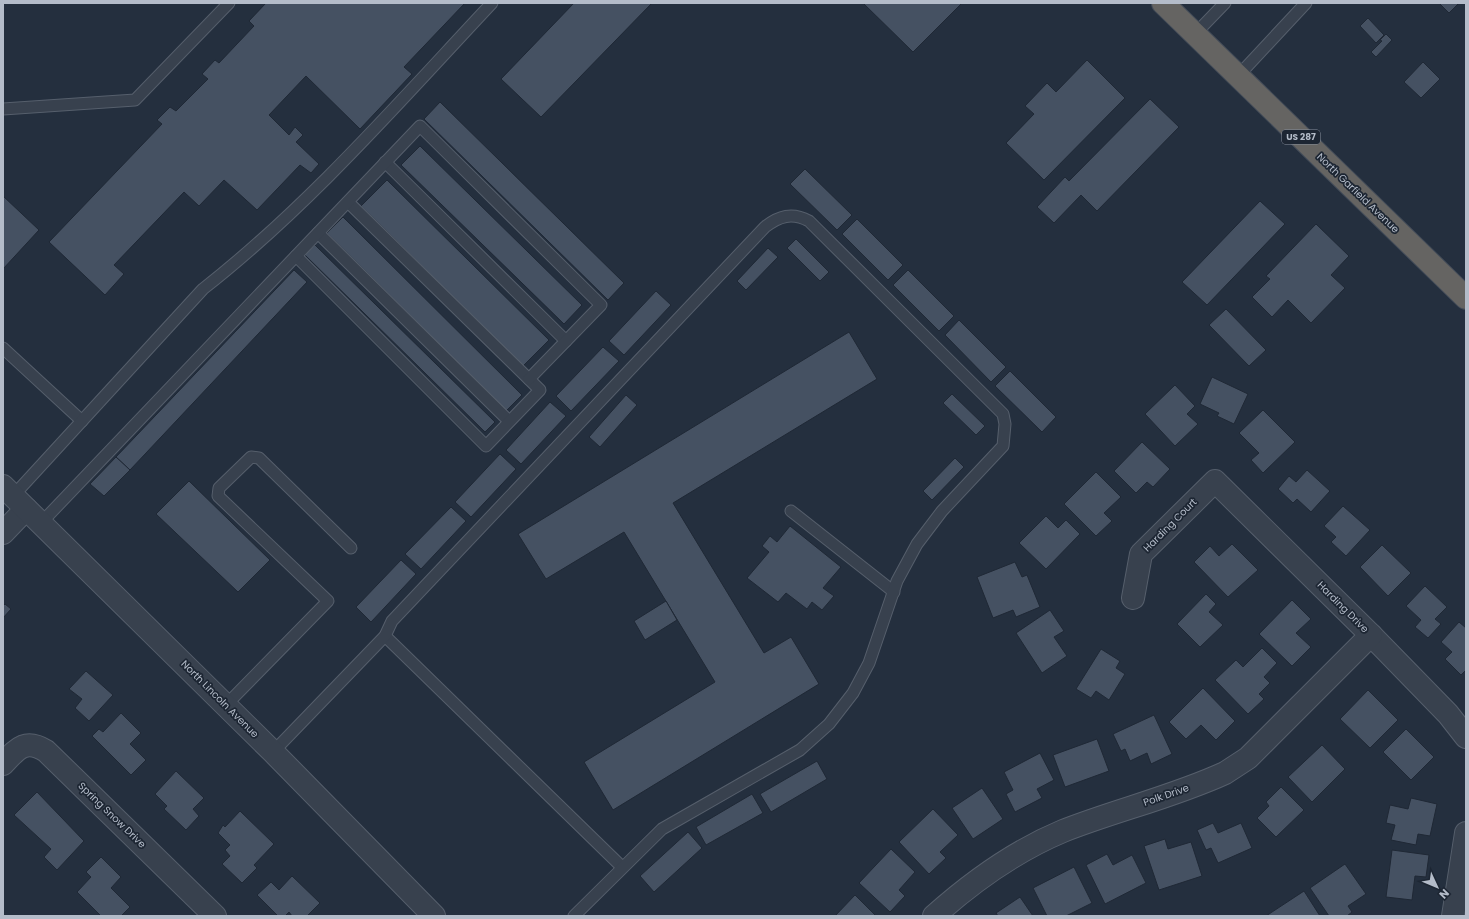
<svg xmlns="http://www.w3.org/2000/svg" width="1469" height="919" font-family="Poppins,sans-serif">
  <style>
    .building { fill: #455162; stroke: #1f2835 }
    .lines { fill: none; stroke-linecap: round; stroke-linejoin: round }
    .service-casing { stroke: #565f6c; stroke-width: 13 }
    .minor-casing { stroke: #565f6c; stroke-width: 24 }
    .tertiary-casing { stroke: #565f6c; stroke-width: 24 }
    .trunk-casing { stroke: #434c59; stroke-width: 24 }
    .service { stroke: #38414e; stroke-width: 11 }
    .minor { stroke: #38414e; stroke-width: 22 }
    .tertiary { stroke: #38414e; stroke-width: 22 }
    .trunk { stroke: #656462; stroke-width: 22 }
    .labels { text-anchor: middle; dominant-baseline: central; stroke-width: 3.5; stroke-linejoin: round; paint-order: stroke }
    .shield { fill: #1d2633; stroke: #878f9c; stroke-width: 1 }
    .shield-label { font-size: 9px; font-weight: bold; fill: #b4bcc9 }
    .street-label { font-size: 10px; fill: #b4bcc9; stroke: #1d2633 }
  </style>
  <rect width="100%" height="100%" fill="#242f3e"/>
  <g class="building">
    <polygon points="266,3 465,3 404,67 412,74 360,129 306,76 269,115 289,135 295,127 303,135 296,142 319,164 311,173 300,165 257,210 224,180 199,206 184,192 114,265 124,274 105,295 49,242 162,124 157,120 170,107 176,111 208,79 202,74 215,60 219,63 254,26 249,21"/>
    <polygon points="574,3 652,3 541,117 501,79"/>
    <polygon points="863,3 960,3 961,4 913,52"/>
    <polygon points="1439,3 1459,3 1449,13"/>
    <polygon points="1368,18 1384,35 1376,43 1360,26"/>
    <polygon points="1386,34 1392,40 1376,57 1371,52 1382,41 1380,40"/>
    <polygon points="1087,60 1125,98 1044,180 1006,143 1034,114 1025,106 1047,83 1056,92"/>
    <polygon points="1423,62 1440,79 1421,98 1404,82"/>
    <polygon points="1150,99 1179,127 1097,211 1081,195 1054,223 1037,207 1065,177 1069,181"/>
    <polygon points="440,102 624,283 608,300 424,119"/>
    <polygon points="420,146 582,305 564,324 401,165"/>
    <polygon points="805,169 852,215 837,230 790,184"/>
    <polygon points="387,180 549,340 523,366 361,206"/>
    <polygon points="3,196 39,230 3,269"/>
    <polygon points="1260,201 1285,224 1207,305 1182,282"/>
    <polygon points="343,217 522,395 506,411 327,233"/>
    <polygon points="857,219 903,265 888,280 842,234"/>
    <polygon points="1316,224 1349,256 1331,275 1345,288 1311,323 1288,300 1272,317 1252,297 1270,279 1266,276"/>
    <polygon points="796,239 829,272 820,281 787,248"/>
    <polygon points="315,245 495,422 485,432 305,255"/>
    <polygon points="768,248 778,257 746,290 737,281"/>
    <polygon points="294,270 307,282 130,470 116,457"/>
    <polygon points="908,270 954,316 939,331 893,285"/>
    <polygon points="656,291 671,305 624,355 609,341"/>
    <polygon points="1226,309 1266,350 1249,366 1209,325"/>
    <polygon points="959,320 1006,367 991,382 945,335"/>
    <polygon points="849,332 877,379 673,503 764,653 791,637 819,684 613,810 584,762 715,682 624,532 546,579 518,534"/>
    <polygon points="603,347 619,361 571,411 556,396"/>
    <polygon points="1010,371 1056,417 1042,432 995,386"/>
    <polygon points="1212,377 1248,394 1234,424 1217,416 1219,413 1200,404"/>
    <polygon points="1175,385 1195,406 1187,414 1198,424 1175,446 1145,414"/>
    <polygon points="952,394 985,426 976,435 943,403"/>
    <polygon points="626,395 637,405 600,447 589,437"/>
    <polygon points="550,402 566,416 521,464 506,450"/>
    <polygon points="1263,410 1295,442 1263,473 1251,460 1259,453 1239,433"/>
    <polygon points="1142,442 1170,469 1153,487 1147,482 1136,493 1114,471"/>
    <polygon points="500,454 516,469 471,517 455,502"/>
    <polygon points="116,457 130,470 104,496 90,484"/>
    <polygon points="955,458 964,467 932,500 923,491"/>
    <polygon points="1307,470 1330,491 1311,512 1297,499 1293,503 1278,489 1289,476 1296,482"/>
    <polygon points="1096,472 1121,497 1104,513 1112,521 1096,536 1064,504"/>
    <polygon points="189,481 270,560 238,592 156,514"/>
    <polygon points="1343,506 1370,530 1346,556 1331,542 1336,537 1324,526"/>
    <polygon points="451,507 466,521 421,569 405,554"/>
    <polygon points="1046,516 1058,528 1066,520 1080,534 1046,569 1019,543"/>
    <polygon points="790,526 841,567 823,588 834,596 822,610 812,602 807,609 786,593 778,602 747,578 769,552 762,546 770,536 777,542"/>
    <polygon points="1232,544 1258,570 1228,597 1194,562 1210,546 1219,556"/>
    <polygon points="1382,545 1411,573 1388,596 1360,567"/>
    <polygon points="401,560 416,574 371,622 356,607"/>
    <polygon points="1015,562 1022,577 1027,575 1040,607 1016,617 1013,610 993,618 977,577"/>
    <polygon points="1425,586 1447,607 1435,619 1441,624 1428,638 1415,627 1421,620 1406,606"/>
    <polygon points="1206,594 1216,604 1209,612 1223,625 1200,647 1177,624"/>
    <polygon points="1292,600 1311,619 1296,633 1311,647 1292,666 1259,634"/>
    <polygon points="666,601 677,620 645,640 634,621"/>
    <polygon points="5,604 11,609 3,618 3,606"/>
    <polygon points="1050,610 1064,631 1054,637 1067,656 1042,673 1016,633"/>
    <polygon points="1459,622 1466,628 1466,670 1461,675 1445,659 1452,652 1441,642"/>
    <polygon points="1262,648 1277,663 1264,677 1270,683 1259,694 1264,699 1248,714 1215,680 1236,660 1243,667"/>
    <polygon points="1101,649 1120,661 1116,668 1125,674 1109,700 1096,691 1091,698 1076,689"/>
    <polygon points="86,671 113,695 89,721 75,708 82,699 69,689"/>
    <polygon points="1203,688 1235,721 1216,740 1201,725 1186,739 1169,722"/>
    <polygon points="1368,690 1398,720 1370,748 1340,719"/>
    <polygon points="121,713 141,733 130,744 146,760 131,775 92,736 99,729 103,732"/>
    <polygon points="1154,715 1172,754 1151,764 1147,753 1130,761 1125,749 1121,751 1113,734"/>
    <polygon points="1406,729 1434,757 1411,780 1383,752"/>
    <polygon points="1097,739 1109,771 1065,787 1053,755"/>
    <polygon points="1322,745 1345,769 1312,802 1288,777"/>
    <polygon points="1040,753 1054,780 1037,789 1042,798 1015,812 1006,794 1013,790 1004,772"/>
    <polygon points="817,761 827,779 771,812 760,794"/>
    <polygon points="176,771 204,798 193,809 199,816 186,830 164,809 167,806 155,794"/>
    <polygon points="1281,787 1304,810 1276,837 1257,818 1269,806 1266,802"/>
    <polygon points="982,788 1003,819 973,839 952,808"/>
    <polygon points="37,792 84,841 57,870 44,857 51,849 14,815"/>
    <polygon points="752,794 763,813 706,845 696,827"/>
    <polygon points="1411,798 1437,804 1430,836 1418,834 1416,845 1391,840 1395,825 1386,823 1390,805 1408,809"/>
    <polygon points="933,809 958,835 940,852 946,858 929,874 899,842"/>
    <polygon points="240,811 274,844 254,865 257,868 242,883 222,864 230,856 225,850 230,845 218,833 223,825 225,827"/>
    <polygon points="1213,823 1218,833 1241,823 1252,848 1218,863 1211,848 1206,850 1197,830"/>
    <polygon points="688,832 702,848 654,892 640,876"/>
    <polygon points="1165,839 1168,849 1191,842 1202,876 1159,890 1144,846"/>
    <polygon points="891,849 915,872 899,890 905,896 890,912 859,883"/>
    <polygon points="1392,850 1429,855 1426,877 1415,876 1412,900 1386,897"/>
    <polygon points="1107,854 1113,865 1132,855 1146,883 1105,904 1086,865"/>
    <polygon points="101,857 121,877 111,888 130,907 121,916 101,916 77,892 91,877 86,872"/>
    <polygon points="1345,864 1366,894 1348,906 1352,912 1347,916 1329,916 1310,888"/>
    <polygon points="1074,867 1092,903 1066,916 1047,916 1033,888"/>
    <polygon points="292,876 320,903 307,916 292,916 289,912 285,916 278,916 257,895 271,882 279,890"/>
    <polygon points="1304,891 1320,916 1266,916"/>
    <polygon points="855,895 876,916 835,916"/>
    <polygon points="1020,897 1033,916 998,916 996,913"/>
  </g>
  <g class="lines">
    <defs>
      <g id="service">
        <polyline points="1195,34 1225,3"/>
        <polyline points="1238,76 1306,3"/>
        <polyline points="3,109 135,100 229,3"/>
        <polyline points="385,162 566,341"/>
        <polyline points="318,233 509,421"/>
        <polyline points="296,256 486,446 540,390 348,202"/>
        <polyline points="3,348 82,421"/>
        <path d="M13,496L203,289C309,206 400,101 492,3"/>
        <polyline points="791,511 894,592"/>
        <polyline points="41,523 420,126 601,305 529,379"/>
        <polyline points="385,636 622,867"/>
        <polyline points="226,705 328,601 218,496 219,488 251,457 259,458 351,548"/>
        <path d="M273,752L385,636L392,621L765,227C779,216 792,212 809,221L1003,414L1005,424L1003,446L942,511L917,544L897,581L869,663L853,693L829,724L800,750L662,829L574,916"/>
      </g>
      <g id="minor">
        <polyline points="3,533 26,509"/>
        <polyline points="1133,598 1141,554 1215,481 1371,635 1448,714 1466,737"/>
        <path d="M3,764C17,749 25,738 46,751L215,916"/>
        <path d="M934,916C972,882 1015,851 1063,831C1116,810 1173,797 1225,773L1248,758L1371,635"/>
        <polyline points="1453,916 1466,833"/>
      </g>
      <polyline id="tertiary" points="3,486 273,752 434,916"/>
      <polyline id="trunk" points="1163,3 1466,298"/>
    </defs>
    <use href="#service" class="service-casing"/>
    <use href="#minor" class="minor-casing"/>
    <use href="#tertiary" class="tertiary-casing"/>
    <use href="#trunk" class="trunk-casing"/>
    <use href="#service" class="service"/>
    <use href="#minor" class="minor"/>
    <use href="#tertiary" class="tertiary"/>
    <use href="#trunk" class="trunk"/>
  </g>
  <g class="labels">
    <rect class="shield" x="1282" y="130" width="38" height="14" rx="3"/>
    <g class="shield-label">
      <text x="1301" y="137">US 287</text>
    </g>
    <g class="street-label">
      <text transform="translate(1358 193) rotate(44)">North Garfield Avenue</text>
      <text transform="translate(1170 525) rotate(-45)">Harding Court</text>
      <text transform="translate(1343 607) rotate(45)">Harding Drive</text>
      <text transform="translate(220 699) rotate(45)">North Lincoln Avenue</text>
      <text transform="translate(1166 795) rotate(-19)">Polk Drive</text>
      <text transform="translate(112 815) rotate(44)">Spring Snow Drive</text>
    </g>
  </g>
  <rect width="1469" height="919" fill="none" stroke="#b4bcc9" stroke-width="8"/>
  <g transform="translate(1437 887) rotate(134)" stroke="#1d2633" stroke-width="3" paint-order="stroke">
  <path d="M0-3L7 15L0 10L-7 15Z" fill="#b4bcc9"/>
  <text y="-6" font-size="11" font-weight="bold" text-anchor="middle" fill="#b4bcc9">N</text>
  </g>
</svg>
